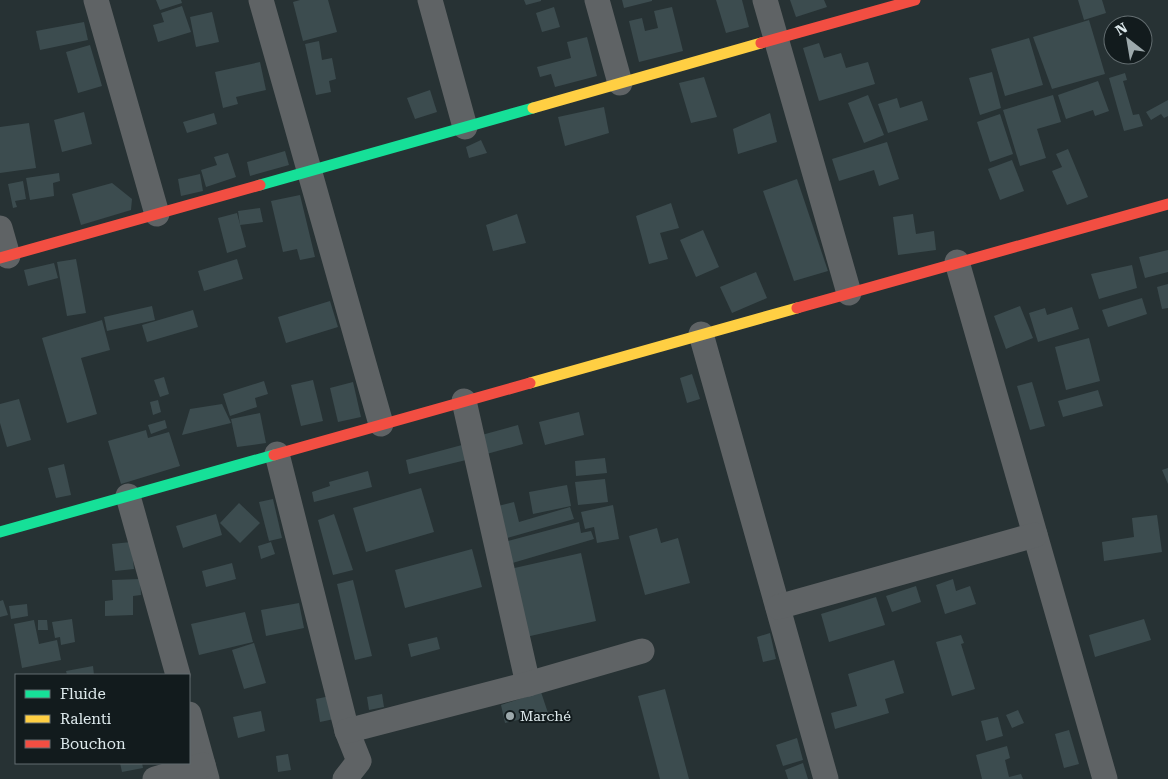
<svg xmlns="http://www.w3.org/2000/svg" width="1168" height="779" font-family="'Roboto Serif',serif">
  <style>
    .building { fill: #3c4c4f }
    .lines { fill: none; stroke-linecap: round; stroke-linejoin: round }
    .street { stroke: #5f6365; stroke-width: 25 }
    .fast { stroke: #16e098; stroke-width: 11 }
    .slow { stroke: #ffcf43; stroke-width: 11 }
    .jam { stroke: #f24e42; stroke-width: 11 }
    .poi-dot { fill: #9da9ac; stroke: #121b1d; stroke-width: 2 }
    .labels { text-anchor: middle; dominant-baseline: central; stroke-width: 4; stroke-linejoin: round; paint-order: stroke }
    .poi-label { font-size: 14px; fill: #dde9ec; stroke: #121b1d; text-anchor: start }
  </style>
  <rect width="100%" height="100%" fill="#273234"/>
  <g class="building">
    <polygon points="156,0 181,0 182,3 160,10"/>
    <polygon points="300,0 328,0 337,32 303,41 293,2"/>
    <polygon points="524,0 541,0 541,1 526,5"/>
    <polygon points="622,0 652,0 652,1 624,8"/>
    <polygon points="716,0 742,0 749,27 726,33"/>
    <polygon points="790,0 824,0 827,7 796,17"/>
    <polygon points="1078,0 1102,0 1106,13 1084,20"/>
    <polygon points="182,6 191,32 158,42 153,25 164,22 161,13"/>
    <polygon points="554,7 560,27 542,32 536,13"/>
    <polygon points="672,7 683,51 639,62 629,21 642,18 645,31 658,28 654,11"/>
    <polygon points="212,12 219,42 196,47 190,17"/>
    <polygon points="1089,20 1105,74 1052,89 1033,37"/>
    <polygon points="84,22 88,40 40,50 36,31"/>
    <polygon points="587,37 597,76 555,87 551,74 540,77 537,67 571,58 567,42"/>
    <polygon points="1029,38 1043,85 1005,96 991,49"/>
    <polygon points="319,41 322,60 332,58 336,79 329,81 331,92 316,95 305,44"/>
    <polygon points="819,43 824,58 841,53 846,68 868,62 875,84 819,101 803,48"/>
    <polygon points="90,45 102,86 78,93 66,52"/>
    <polygon points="260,62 266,90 236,97 238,104 223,108 215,72"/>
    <polygon points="992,72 1001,108 980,115 969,78"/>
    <polygon points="1125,73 1127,80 1123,81 1133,115 1139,114 1143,126 1124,131 1109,78"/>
    <polygon points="704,77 717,117 691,123 679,83"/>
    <polygon points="1098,81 1109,111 1095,116 1093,110 1066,119 1058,95"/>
    <polygon points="430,90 437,112 415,119 407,98"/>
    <polygon points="868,95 884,135 864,143 848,103"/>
    <polygon points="1053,95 1061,122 1037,129 1046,158 1020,166 1003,110"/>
    <polygon points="897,98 900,108 922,101 928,120 888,133 878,104"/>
    <polygon points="1168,100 1168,116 1164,118 1161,114 1151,120 1146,112"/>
    <polygon points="604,107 609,133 565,146 558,117"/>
    <polygon points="84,112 92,144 62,152 54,120"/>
    <polygon points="214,113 217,124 187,133 183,122"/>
    <polygon points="770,113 777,142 738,154 733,129"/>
    <polygon points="1000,114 1013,154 990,162 977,122"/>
    <polygon points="29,123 36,168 0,173 0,127"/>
    <polygon points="481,140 487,153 469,158 466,147"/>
    <polygon points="887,142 899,179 879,186 874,170 839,181 832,159"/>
    <polygon points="1068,149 1088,197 1067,205 1052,171 1062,167 1056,154"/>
    <polygon points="285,151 289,165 250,176 247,162"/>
    <polygon points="228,153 236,177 206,187 201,170 217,165 214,157"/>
    <polygon points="1012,160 1024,191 1000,200 988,169"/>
    <polygon points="59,173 60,181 53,183 54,196 30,200 26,178"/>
    <polygon points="200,174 203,191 181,196 178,179"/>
    <polygon points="797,179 828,271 794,281 763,191"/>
    <polygon points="23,181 26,199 15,201 17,207 13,208 8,184"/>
    <polygon points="112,183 132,199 131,210 81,225 72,194"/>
    <polygon points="300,195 315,257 300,260 297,249 283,252 271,201"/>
    <polygon points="671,203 679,228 660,233 668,259 649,264 636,216"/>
    <polygon points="260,208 263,222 240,225 238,211"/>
    <polygon points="237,213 246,247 227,253 218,218"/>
    <polygon points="517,214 526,243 493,251 486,225"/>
    <polygon points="913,214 916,234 934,231 936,250 898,255 893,217"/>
    <polygon points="703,230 719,267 696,277 680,240"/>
    <polygon points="1168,250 1168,272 1145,278 1139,257"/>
    <polygon points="76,259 86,313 67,316 57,262"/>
    <polygon points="237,259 243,279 204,291 198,271"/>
    <polygon points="54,263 58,278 28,286 24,270"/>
    <polygon points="1132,265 1137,288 1099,299 1091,274"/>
    <polygon points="756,272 767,298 732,313 720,287"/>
    <polygon points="1168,284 1168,308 1162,309 1157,287"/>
    <polygon points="1142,298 1147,314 1108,327 1102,310"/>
    <polygon points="330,301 338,327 286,343 278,317"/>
    <polygon points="152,306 155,320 107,331 104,317"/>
    <polygon points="1020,306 1033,338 1006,349 994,316"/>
    <polygon points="1072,307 1079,329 1038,342 1029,313 1045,308 1047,315"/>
    <polygon points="193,310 198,327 147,342 142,325"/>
    <polygon points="102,320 110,350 81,358 97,414 67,423 42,338"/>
    <polygon points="1089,338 1100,381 1066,390 1055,347"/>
    <polygon points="692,374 700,399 687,403 680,378"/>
    <polygon points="164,377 169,394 160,397 154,380"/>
    <polygon points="313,380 323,421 301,426 291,385"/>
    <polygon points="264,381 268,394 255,398 257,407 230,416 223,394"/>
    <polygon points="353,382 361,417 338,422 330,388"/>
    <polygon points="1032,382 1045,426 1030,430 1017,386"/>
    <polygon points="1098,390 1103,406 1063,417 1058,401"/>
    <polygon points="19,399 31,440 7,447 0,423 0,404"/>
    <polygon points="158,400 161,412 153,415 150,402"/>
    <polygon points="222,404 231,423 182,435 190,409"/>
    <polygon points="579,412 584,435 545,445 539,422"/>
    <polygon points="260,413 266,443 237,447 231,419"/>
    <polygon points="165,420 167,428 151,434 148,425"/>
    <polygon points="518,425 523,444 483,455 478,436"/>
    <polygon points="146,430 148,438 169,432 180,466 121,484 108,441"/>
    <polygon points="462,445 466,460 409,474 406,460"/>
    <polygon points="605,458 607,473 576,476 575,461"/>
    <polygon points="64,464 71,495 56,498 48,468"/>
    <polygon points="1168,468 1168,484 1162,470"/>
    <polygon points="368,471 372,487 314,502 312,492 330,486 329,482"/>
    <polygon points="605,479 608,502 578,505 575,482"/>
    <polygon points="567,485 571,506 533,514 529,492"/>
    <polygon points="421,488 434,532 366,552 353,508"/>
    <polygon points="273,499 282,538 269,541 259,502"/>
    <polygon points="514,502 519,522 570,507 574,519 507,538 498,506"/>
    <polygon points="239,503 260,523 240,543 220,523"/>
    <polygon points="613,505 619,539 597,543 594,527 585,529 581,512"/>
    <polygon points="216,514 222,535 183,548 176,526"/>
    <polygon points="334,514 353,570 333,575 318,520"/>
    <polygon points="1157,515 1162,552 1104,561 1102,542 1134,537 1132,518"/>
    <polygon points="579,522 581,533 591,531 594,539 509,564 504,542"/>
    <polygon points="657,528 661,543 678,538 690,583 645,595 629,536"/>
    <polygon points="131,542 134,569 115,571 112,544"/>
    <polygon points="271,542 275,554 261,559 258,546"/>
    <polygon points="472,549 482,587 405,608 395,570"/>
    <polygon points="581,553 596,621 526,637 510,569"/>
    <polygon points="232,563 236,579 206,587 202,571"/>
    <polygon points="140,579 141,595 133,596 133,615 105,616 105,601 113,600 112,580"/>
    <polygon points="953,579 956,591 970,586 976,604 945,614 936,585"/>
    <polygon points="353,580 372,656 355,660 337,584"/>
    <polygon points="916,586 921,602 892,612 886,596"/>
    <polygon points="876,597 885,625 829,642 821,614"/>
    <polygon points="3,600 8,615 0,617 0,601"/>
    <polygon points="299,603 304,628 266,636 261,610"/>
    <polygon points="27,604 28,616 11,619 9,606"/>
    <polygon points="245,612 253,642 199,655 191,624"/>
    <polygon points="72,619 75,642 61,645 60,637 55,638 52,622"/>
    <polygon points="1144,619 1151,640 1095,657 1089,635"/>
    <polygon points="34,620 39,644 57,640 61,660 22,668 14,624"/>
    <polygon points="38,620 47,620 48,630 38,630"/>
    <polygon points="770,633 776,659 763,662 757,637"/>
    <polygon points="961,635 964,643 961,644 975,689 952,696 936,642"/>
    <polygon points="437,637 440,649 411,657 408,644"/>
    <polygon points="254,643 266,683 244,689 232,650"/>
    <polygon points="894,660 904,693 885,699 889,713 835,729 831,713 857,706 848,674"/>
    <polygon points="93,666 94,675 67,675 66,671"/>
    <polygon points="665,689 689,779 660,779 638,696"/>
    <polygon points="541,692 548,713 505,723 501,705"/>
    <polygon points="382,694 384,707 369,710 367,697"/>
    <polygon points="330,696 334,719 320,722 316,699"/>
    <polygon points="1018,710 1024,723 1012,728 1006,715"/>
    <polygon points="261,711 265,731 238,738 233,717"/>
    <polygon points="998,717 1003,736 986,741 981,721"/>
    <polygon points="1069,730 1079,764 1064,768 1055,734"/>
    <polygon points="797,738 803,760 783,766 776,745"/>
    <polygon points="1007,746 1010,758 1005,760 1009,777 1021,774 1023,779 982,779 976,755"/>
    <polygon points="288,754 291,770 278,772 276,756"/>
    <polygon points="120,763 142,763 143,768 122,772"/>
    <polygon points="803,763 808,779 788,779 785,770"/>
  </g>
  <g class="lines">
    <g class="street">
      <polyline points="96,0 157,214"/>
      <polyline points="261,0 381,424"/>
      <polyline points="430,0 465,127"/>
      <polyline points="597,0 620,83"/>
      <polyline points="765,0 849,293"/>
      <polyline points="0,228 8,256"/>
      <polyline points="957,262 1105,779"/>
      <polyline points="701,334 826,779"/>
      <polyline points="464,401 528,684"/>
      <polyline points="277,454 347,731 359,761 345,779"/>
      <polyline points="128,496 178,675"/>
      <polyline points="778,607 1035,535"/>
      <polyline points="189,714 207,779"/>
      <polyline points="347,731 528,684 642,651"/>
      <polyline points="155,779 203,765"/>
    </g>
    <g class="fast">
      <polyline points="260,185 533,108"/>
      <polyline points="0,532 274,455"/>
    </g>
    <g class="slow">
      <polyline points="533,108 761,43"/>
      <polyline points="530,383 797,308"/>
    </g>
    <g class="jam">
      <polyline points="761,43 915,0"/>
      <polyline points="0,258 260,185"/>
      <polyline points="797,308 1168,204"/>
      <polyline points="274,455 530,383"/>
    </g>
  </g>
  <circle class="poi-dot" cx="510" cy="716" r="5"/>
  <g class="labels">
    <g class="poi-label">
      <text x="520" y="716">Marché</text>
    </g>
  </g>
  <rect x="15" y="674" width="175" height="90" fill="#121b1d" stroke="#636d70"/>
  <rect x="25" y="690" width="25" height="8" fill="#16e098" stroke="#636d70"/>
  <text x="60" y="699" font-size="15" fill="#dde9ec">Fluide</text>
  <rect x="25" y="715" width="25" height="8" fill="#ffcf43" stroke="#636d70"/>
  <text x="60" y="724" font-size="15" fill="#dde9ec">Ralenti</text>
  <rect x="25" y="740" width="25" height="8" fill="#f24e42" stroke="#636d70"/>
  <text x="60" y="749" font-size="15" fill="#dde9ec">Bouchon</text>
  <g transform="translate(1128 40) rotate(329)"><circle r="24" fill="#121b1d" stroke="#636d70"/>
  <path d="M0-4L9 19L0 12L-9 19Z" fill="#9da9ac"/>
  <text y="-8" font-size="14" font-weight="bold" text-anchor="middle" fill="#dde9ec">N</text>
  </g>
</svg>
